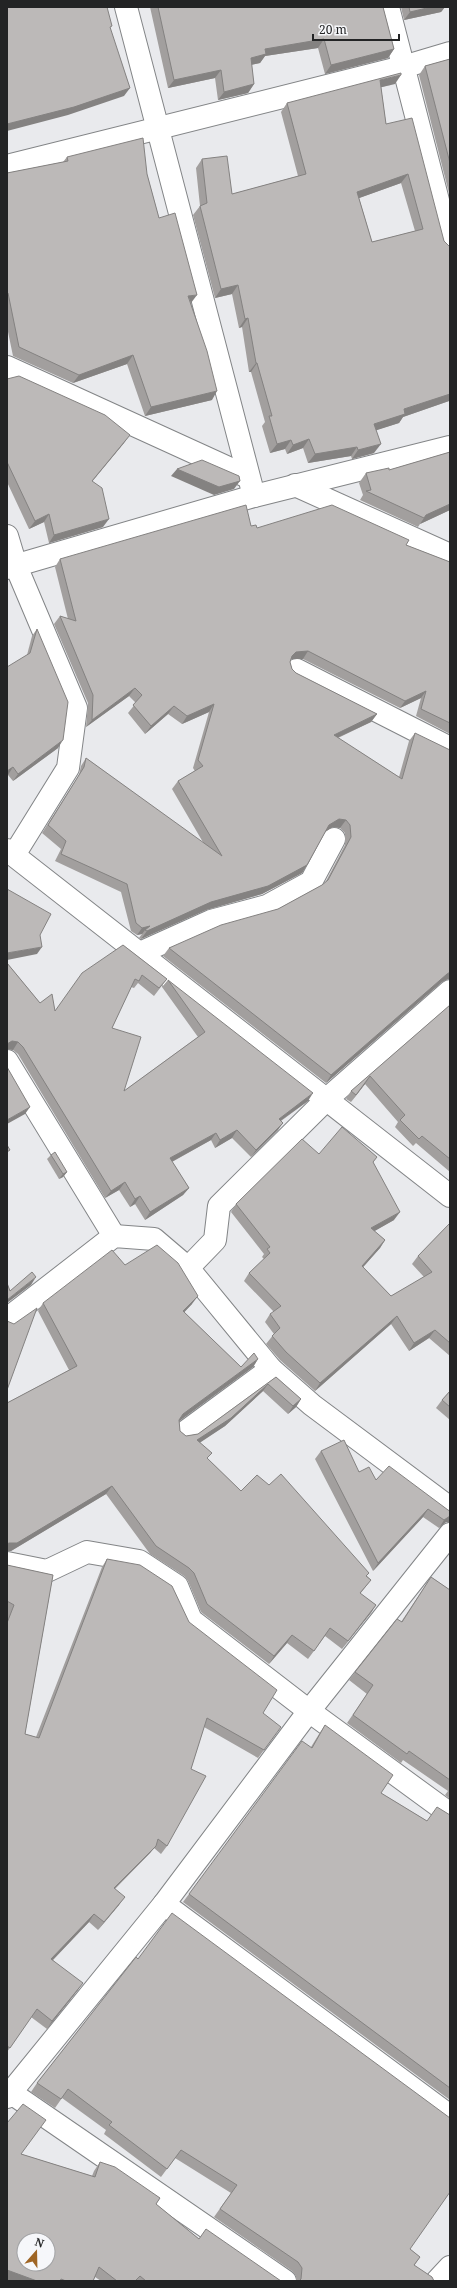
<svg xmlns="http://www.w3.org/2000/svg" width="457" height="2288" font-family="'Noto Serif',serif">
  <style>
    .lines { fill: none; stroke-linecap: round; stroke-linejoin: round }
    .minor-casing { stroke: #838587; stroke-width: 24 }
    .minor { stroke: #fff; stroke-width: 22 }
    .wall { fill: #a29f9e; fill-rule: evenodd }
    .shaded-wall { fill: #848281 }
    .building { fill: #bcb9b8; stroke: #848281; fill-rule: evenodd }
  </style>
  <rect width="100%" height="100%" fill="#e9eaed"/>
  <g class="lines">
    <defs>
      <g id="minor">
        <polyline points="126,7 254,496"/>
        <polyline points="388,7 450,247"/>
        <polyline points="7,166 403,67 450,53"/>
        <polyline points="7,367 248,477"/>
        <polyline points="295,485 450,555"/>
        <polyline points="7,536 16,566 76,708 68,768 14,855"/>
        <polyline points="7,568 254,496 450,447"/>
        <polyline points="297,670 450,748"/>
        <polyline points="7,850 450,1196"/>
        <polyline points="140,953 211,921 267,906 311,882 334,839"/>
        <polyline points="7,1061 114,1236"/>
        <polyline points="188,1268 215,1240 219,1206 328,1098 450,991"/>
        <polyline points="7,1319 114,1236 154,1239 188,1268 271,1369 312,1405 450,1508"/>
        <polyline points="185,1432 271,1369"/>
        <polyline points="7,1563 47,1571 87,1552 139,1561 177,1586 191,1620 309,1711 450,1814"/>
        <polyline points="164,1904 450,2116"/>
        <polyline points="7,2090 285,2281"/>
        <polyline points="7,2097 164,1904 309,1711 450,1534"/>
        <polyline points="437,2281 450,2267"/>
      </g>
    </defs>
    <use href="#minor" class="minor-casing"/>
    <use href="#minor" class="minor"/>
  </g>
  <g class="wall">
    <polygon points="150,7 383,7 394,49 388,58 325,74 318,48 265,56 260,63 251,65 254,84 248,93 218,100 215,78 168,88"/>
    <polygon points="401,7 445,7 441,12 404,20"/>
    <polygon points="450,59 450,197 419,75 425,66"/>
    <path d="M395,84L381,87L386,124L444,241L450,247V404L449,401L403,417L399,423L376,430L374,453L352,459L351,456L308,463L303,448L287,454L285,449L270,453L262,426L265,422L251,372H249L242,327L239,328L232,294L215,298L193,215L200,206L196,168L202,159L232,194L298,176L281,112L287,103ZM401,183L415,231L372,242L359,198Z"/>
    <polygon points="67,157 147,174 159,218 191,303 212,400 145,416 127,364 73,383 13,356 7,327 7,173 63,162"/>
    <polygon points="7,379 124,443 92,481 103,527 49,543 44,522 29,529 7,482"/>
    <polygon points="450,452 450,510 420,524 418,527 360,500 363,495 359,483 366,473 389,470"/>
    <polygon points="251,526 257,528 406,545 450,562 450,734 416,716 421,698 400,708 303,659 291,659 290,662 292,669 296,673 377,714 371,722 338,738 399,777 409,741 415,733 448,979 442,982 326,1083 163,956 169,948 278,909 322,885 325,883 345,845 345,833 340,828 333,827 325,832 307,865 302,873 262,894 206,910 141,939 139,938 142,934 137,935 131,931 121,892 55,861 61,849 42,833 79,775 81,766 86,758 204,844 172,789 178,781 195,771 193,768 209,712 182,724 168,714 145,734 128,713 136,703 129,696 86,727 88,703 54,624 60,616 68,619 55,567 60,559"/>
    <polygon points="37,629 58,748 13,781 8,775 27,655 32,636"/>
    <polygon points="123,945 167,979 154,996 138,983 134,988 131,987 112,1028 124,1091 198,1037 162,987 168,980 308,1101 281,1121 278,1130 251,1157 232,1138 215,1148 211,1140 172,1162 189,1188 183,1195 145,1220 135,1204 130,1207 119,1190 105,1198 18,1054 13,1050 7,1049 7,963 40,1003 55,1011"/>
    <polygon points="450,1005 450,1172 416,1143 413,1146 395,1127 398,1122 365,1084 351,1102 346,1099 351,1091"/>
    <polygon points="319,1154 377,1157 373,1162 394,1220 374,1231 385,1240 380,1248 363,1267 391,1296 424,1277 412,1264 418,1256 450,1223 450,1356 429,1338 409,1351 391,1324 315,1391 280,1360 266,1344 274,1334 265,1322 270,1314 274,1312 244,1281 249,1273 264,1259 262,1257 264,1254 231,1212 236,1204"/>
    <polygon points="51,1155 67,1172 63,1177 59,1179 47,1159"/>
    <polygon points="125,1265 192,1304 184,1312 241,1367 258,1359 253,1367 179,1421 180,1431 186,1436 198,1434 276,1377 301,1399 296,1407 288,1414 263,1391 225,1426 200,1442 208,1459 241,1491 367,1576 371,1580 360,1594 376,1605 342,1649 325,1636 308,1659 287,1643 269,1664 201,1612 188,1581 184,1576 150,1554 106,1494 11,1551 7,1551 7,1403 69,1370 38,1311 43,1303"/>
    <polygon points="450,1391 450,1420 436,1408 442,1400"/>
    <polygon points="321,1451 376,1480 450,1511 450,1523 446,1522 439,1528 423,1517 373,1571 315,1459"/>
    <polygon points="107,1559 189,1622 263,1713 276,1734 258,1758 204,1727 167,1846 161,1854 154,1848 150,1853 115,1889 119,1905 98,1930 89,1922 53,1960 78,1990 47,2029 31,2017 7,2052 7,1616 8,1612 7,1612 7,1565 53,1575 25,1734 36,1737 102,1567"/>
    <polygon points="431,1577 450,1590 450,1799 445,1795 448,1791 403,1760 401,1763 347,1723 367,1694 349,1680 355,1672 401,1622"/>
    <polygon points="325,1725 381,1793 427,1821 450,1815 450,2100 183,1902 189,1894 311,1747 319,1734"/>
    <polygon points="136,1957 410,2249 420,2257 414,2266 434,2281 296,2281 296,2276 292,2271 214,2217 231,2193 175,2158 161,2177 104,2134 106,2130 62,2098 55,2108 31,2092 37,2083"/>
    <polygon points="7,2123 21,2154 92,2176 94,2171 100,2162 160,2198 156,2204 199,2239 281,2281 101,2281 95,2277 93,2281 7,2281"/>
  </g>
  <g class="shaded-wall">
    <polygon points="431,7 445,7 441,12 404,20 410,12"/>
    <polygon points="324,39 318,48 265,56 260,63 245,66 251,58 265,49"/>
    <polygon points="394,49 388,58 325,74 331,65"/>
    <polygon points="221,70 215,78 168,88 174,80"/>
    <polygon points="401,75 395,84 374,89 380,80"/>
    <polygon points="254,84 248,93 218,100 224,92"/>
    <polygon points="130,88 124,96 68,115 7,131 7,124"/>
    <polygon points="408,174 401,183 351,201 357,192"/>
    <polygon points="238,285 232,294 215,298 221,289"/>
    <polygon points="197,295 191,303 188,296"/>
    <polygon points="248,318 242,327 239,328 245,319"/>
    <polygon points="133,355 127,364 73,383 79,375"/>
    <polygon points="256,363 257,363 251,372 249,372"/>
    <polygon points="217,391 212,400 145,416 151,407"/>
    <polygon points="450,394 450,400 449,401 403,417 399,423 368,433 374,424 404,409"/>
    <polygon points="130,435 124,443 86,489 92,481"/>
    <polygon points="309,439 303,448 287,454 293,445"/>
    <polygon points="291,440 285,449 270,453 277,444"/>
    <polygon points="381,444 374,453 352,459 358,450"/>
    <polygon points="357,447 351,456 308,463 315,454"/>
    <polygon points="177,469 240,481 234,489 214,495 171,476"/>
    <polygon points="450,504 450,510 420,524 426,515"/>
    <polygon points="49,514 44,522 29,529 35,521"/>
    <polygon points="109,519 103,527 49,543 54,535"/>
    <polygon points="308,651 303,659 291,659 292,656 296,652"/>
    <polygon points="135,688 129,696 86,727 92,720"/>
    <polygon points="426,691 421,698 400,708 405,701"/>
    <polygon points="214,704 209,712 182,724 187,716"/>
    <polygon points="174,706 168,714 145,734 151,726"/>
    <polygon points="377,714 371,722 328,742 334,735"/>
    <polygon points="63,740 58,748 13,781 18,774"/>
    <polygon points="13,767 8,775 7,775 7,771"/>
    <polygon points="339,819 346,820 340,828 333,827 323,833 329,825"/>
    <polygon points="307,865 302,873 262,894 206,910 141,939 147,931 145,930 142,934 137,935 142,928"/>
    <polygon points="42,947 37,954 7,960 7,953"/>
    <polygon points="450,972 450,979 448,979 442,982 326,1083 331,1075 447,974"/>
    <polygon points="12,1041 18,1042 13,1050 7,1049 7,1044"/>
    <polygon points="370,1076 365,1084 351,1102 356,1095"/>
    <polygon points="313,1093 308,1101 273,1126 279,1119"/>
    <polygon points="30,1107 25,1114 7,1124 7,1120"/>
    <polygon points="283,1123 278,1130 251,1157 256,1150"/>
    <polygon points="237,1130 232,1138 215,1148 220,1140"/>
    <polygon points="216,1133 211,1140 164,1166 170,1158"/>
    <polygon points="67,1172 63,1177 59,1179 63,1174"/>
    <polygon points="125,1182 119,1190 105,1198 111,1191"/>
    <polygon points="189,1188 183,1195 145,1220 150,1212"/>
    <polygon points="140,1196 135,1204 130,1207 135,1199"/>
    <polygon points="400,1212 394,1220 366,1236 371,1228"/>
    <polygon points="385,1240 380,1248 357,1274 362,1266"/>
    <polygon points="36,1277 31,1285 7,1303 7,1300"/>
    <polygon points="198,1296 192,1304 178,1319 183,1311"/>
    <polygon points="397,1316 391,1324 315,1391 320,1383"/>
    <polygon points="435,1330 429,1338 409,1351 414,1343"/>
    <polygon points="258,1359 253,1367 178,1422 183,1414"/>
    <polygon points="268,1384 263,1391 225,1426 192,1448 197,1440"/>
    <polygon points="301,1399 296,1407 288,1414 293,1406"/>
    <polygon points="112,1486 106,1494 11,1551 7,1551 7,1544"/>
    <polygon points="428,1509 423,1517 373,1571 378,1563"/>
    <polygon points="450,1516 450,1523 446,1522 439,1528 444,1520"/>
    <polygon points="376,1605 371,1613 342,1649 348,1641"/>
    <polygon points="292,1635 287,1643 269,1664 274,1656"/>
    <polygon points="156,1846 150,1853 108,1895 114,1888"/>
    <polygon points="125,1897 119,1905 98,1930 104,1922"/>
    <polygon points="94,1914 89,1922 46,1967 51,1959"/>
    <polygon points="83,1983 78,1990 47,2029 52,2021"/>
    <polygon points="7,2270 37,2281 7,2281"/>
  </g>
  <g class="building">
    <polygon points="7,7 107,7 112,26 110,27 130,88 74,107 7,124"/>
    <polygon points="158,7 383,7 394,49 331,65 324,39 265,49 266,54 251,58 254,84 224,92 221,70 174,80"/>
    <polygon points="409,7 431,7 410,12"/>
    <polygon points="450,59 450,163 425,66"/>
    <path d="M401,73V75L380,80L386,124L412,118L444,241L450,247V394L404,409L405,414L374,424L381,444L358,450L357,447L315,454L309,439L293,445L291,440L277,444L269,416H272L257,363H256L248,318L245,319L238,285L221,289L200,206L207,203L202,159L227,156L232,194L306,174L287,103ZM408,174L423,229L372,242L357,192Z"/>
    <polygon points="143,138 147,174 159,218 175,213 197,295 188,296 207,351 217,391 151,407 133,355 79,375 19,347 8,293 7,294 7,173 68,161 67,157"/>
    <polygon points="19,376 105,415 130,435 92,481 102,488 109,519 54,535 49,514 35,521 7,462 7,379"/>
    <polygon points="450,452 450,504 426,515 424,518 366,491 371,490 366,473 389,468 389,470"/>
    <polygon points="202,460 239,476 240,481 219,487 177,469"/>
    <polygon points="246,505 251,526 256,525 257,528 332,505 409,540 406,545 450,562 450,723 421,709 426,691 405,701 308,651 296,652 292,656 290,662 292,669 296,673 377,714 334,735 402,779 415,733 450,750 450,972 447,974 331,1075 169,948 221,925 278,909 322,885 328,880 351,837 350,825 346,820 339,819 329,825 307,865 268,886 211,902 147,931 145,930 150,926 142,928 136,923 127,884 61,854 66,841 48,825 84,767 86,758 222,856 178,781 203,766 198,760 214,704 187,716 174,706 151,726 133,705 142,695 135,688 92,720 93,695 60,616 76,621 60,559"/>
    <polygon points="37,629 68,702 63,740 18,774 13,767 7,771 7,667 30,653"/>
    <polygon points="7,889 51,914 40,935 42,947 7,953"/>
    <polygon points="123,945 167,979 159,988 142,975 139,981 135,979 112,1028 141,1037 124,1091 205,1032 168,980 313,1093 279,1119 283,1123 256,1150 237,1130 220,1140 216,1133 170,1158 189,1188 150,1212 140,1196 135,1199 125,1182 111,1191 23,1047 18,1042 12,1041 7,1044 7,963 40,1003 52,994 55,1011 82,973"/>
    <polygon points="450,1005 450,1159 422,1136 419,1139 400,1120 405,1115 370,1076 356,1095 351,1091"/>
    <polygon points="7,1067 30,1107 7,1120"/>
    <polygon points="342,1127 377,1157 373,1162 400,1212 371,1228 385,1240 362,1266 391,1296 432,1272 418,1256 450,1223 450,1343 435,1330 414,1343 397,1316 320,1383 286,1352 272,1336 280,1328 270,1314 281,1306 249,1273 270,1253 267,1249 270,1247 236,1204 302,1139 319,1154"/>
    <polygon points="7,1145 10,1150 7,1152"/>
    <polygon points="55,1152 67,1172 63,1174 51,1155"/>
    <polygon points="157,1245 178,1263 198,1296 183,1311 241,1367 254,1353 258,1359 183,1414 179,1420 180,1431 186,1436 198,1434 276,1377 301,1399 293,1406 268,1384 231,1418 197,1440 212,1453 207,1458 241,1491 257,1475 269,1485 281,1474 369,1573 366,1576 371,1580 360,1593 376,1605 348,1641 330,1628 314,1651 292,1635 274,1656 207,1604 194,1573 189,1568 156,1546 112,1486 17,1543 9,1543 7,1544 7,1403 77,1366 43,1303 112,1250 125,1265"/>
    <polygon points="32,1272 36,1277 7,1300 7,1283 10,1291"/>
    <polygon points="37,1308 7,1390 7,1321 14,1324"/>
    <polygon points="450,1391 450,1407 442,1400"/>
    <polygon points="344,1440 359,1472 369,1467 376,1480 389,1466 448,1510 450,1511 450,1516 444,1520 428,1509 378,1563 321,1451"/>
    <polygon points="107,1559 140,1565 172,1586 189,1622 277,1690 263,1713 281,1727 264,1750 207,1718 191,1769 206,1776 167,1846 158,1839 156,1846 114,1888 125,1897 104,1922 94,1914 51,1959 83,1983 52,2021 37,2009 10,2048 7,2046 7,1623 14,1605 7,1601 7,1565 53,1575 25,1734 39,1738"/>
    <polygon points="431,1577 450,1590 450,1780 409,1751 407,1754 353,1715 373,1685 355,1672 397,1619 402,1622"/>
    <polygon points="325,1725 393,1775 381,1793 427,1821 437,1807 450,1815 450,2088 189,1894 302,1741 312,1748"/>
    <polygon points="172,1913 450,2118 450,2192 410,2249 420,2257 414,2265 432,2277 434,2281 299,2281 301,2279 302,2268 298,2262 220,2209 237,2185 181,2150 167,2169 109,2125 112,2122 68,2089 61,2099 37,2083 136,1957 138,1959"/>
    <path d="M23,2104L46,2120L21,2154L95,2177L100,2162L115,2167L160,2198L156,2204L199,2239L206,2229L281,2281H146L140,2276L135,2281H117L99,2267L93,2281H66L61,2279L60,2281H37L7,2270V2123ZM24,2240H48V2264H24Z"/>
  </g>
  <rect width="457" height="2288" fill="none" stroke="#232425" stroke-width="16"/>
  <g transform="translate(36 2252) rotate(20)"><circle r="19" fill="#f6f7fa" stroke="#a2a3a5"/>
  <path d="M0-3L7 15L0 10L-7 15Z" fill="#9f6524"/>
  <text y="-6" font-size="11" font-weight="bold" text-anchor="middle" fill="#232425">N</text>
  </g>
  <path d="M313 34v6h86v-6" fill="none" stroke="#232425" stroke-width="2"/>
  <text x="319" y="34" font-size="12" fill="#232425" stroke="#f6f7fa" stroke-width="3" paint-order="stroke">20 m</text>
</svg>
